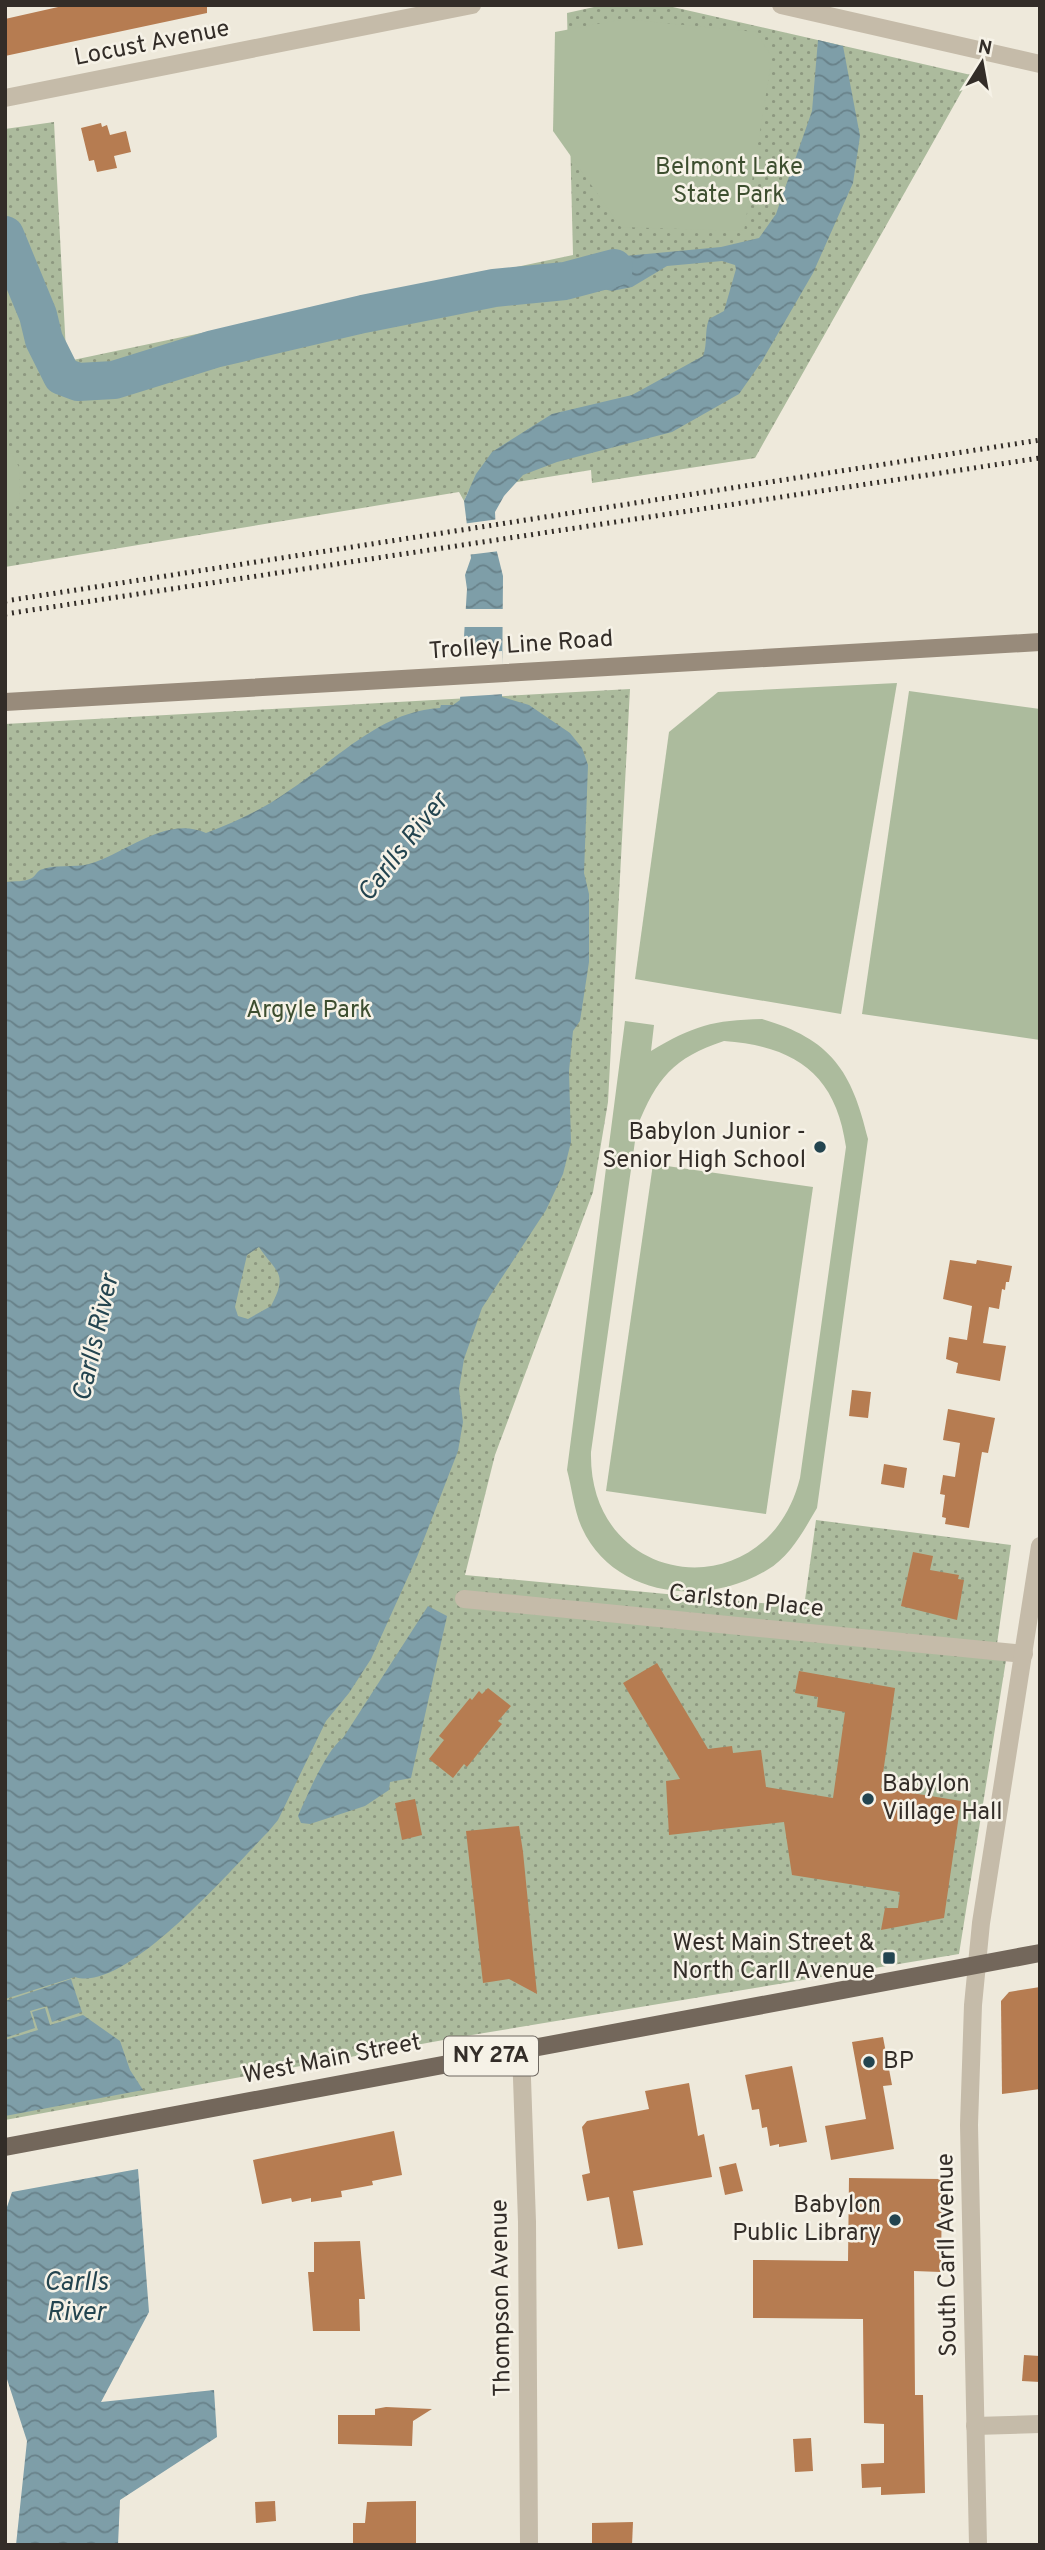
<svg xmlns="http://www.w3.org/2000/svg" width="1045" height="2550" font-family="Overpass,sans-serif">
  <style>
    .grass { fill: url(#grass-dots) }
    .garden { fill: #acbb9d; fill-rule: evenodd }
    .water { fill: url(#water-waves); fill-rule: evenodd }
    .pier { fill: #eee9db }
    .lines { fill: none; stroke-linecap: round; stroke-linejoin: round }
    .river { stroke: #7e9ea8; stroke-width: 38 }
    .building { fill: #b67c51 }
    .street { stroke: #c5bba9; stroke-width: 18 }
    .secondary { stroke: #988b7b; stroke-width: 18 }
    .primary { stroke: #73675b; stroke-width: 18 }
    .rail { stroke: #332d28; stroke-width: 5; stroke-dasharray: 2 5; stroke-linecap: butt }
    .poi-dot { fill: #23444f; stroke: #f6f2e7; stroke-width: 2.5 }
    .labels { text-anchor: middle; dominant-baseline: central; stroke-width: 5; stroke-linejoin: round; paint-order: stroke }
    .shield { fill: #f6f2e7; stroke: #6e6861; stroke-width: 2 }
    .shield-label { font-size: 23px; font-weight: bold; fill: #332d28 }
    .street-label { font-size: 24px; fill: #332d28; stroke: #f6f2e7 }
    .park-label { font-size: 24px; fill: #3d4e2f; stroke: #f6f2e7 }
    .poi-label { font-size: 24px; fill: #332d28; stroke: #f6f2e7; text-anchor: end }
    .water-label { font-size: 26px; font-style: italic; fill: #23444f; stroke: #f6f2e7 }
  </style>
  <defs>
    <pattern id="grass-dots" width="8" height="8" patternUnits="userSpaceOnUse" patternTransform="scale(1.75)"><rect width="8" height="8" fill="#acbb9d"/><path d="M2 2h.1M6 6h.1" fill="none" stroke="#8d9880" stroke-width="1.8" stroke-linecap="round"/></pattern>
    <pattern id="water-waves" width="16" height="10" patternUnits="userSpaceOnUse" patternTransform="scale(1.75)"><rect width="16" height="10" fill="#7e9ea8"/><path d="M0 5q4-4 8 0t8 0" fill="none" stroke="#688189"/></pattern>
  </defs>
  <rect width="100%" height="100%" fill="#eee9db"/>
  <g class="grass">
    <polygon points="603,5 664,5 971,75 755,458 592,483 591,470 469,490 464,501 459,492 5,567 5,129 54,122 66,352 73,360 573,255 567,13"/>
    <polygon points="630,689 608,1102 593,1192 495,1455 465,1575 804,1607 816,1520 1011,1545 995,1658 1006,1660 959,1954 460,2037 5,2120 5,724"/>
  </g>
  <g class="garden">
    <polygon points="624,19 756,32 772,57 744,231 621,227 553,131 555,32"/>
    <polygon points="5,443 19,467 20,501 5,503"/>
    <polygon points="897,683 841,1014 635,979 669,732 718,692"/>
    <polygon points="909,691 1040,709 1040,1040 862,1014"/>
    <path d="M762,1019C831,1039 852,1071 868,1139L817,1508C804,1530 790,1557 767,1570C707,1607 614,1598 582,1528C574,1511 572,1488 567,1470L625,1021L654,1025L651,1051C693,1026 713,1020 762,1019ZM724,1041C795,1046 836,1074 846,1147L800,1478C767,1611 588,1590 591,1452L637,1127C657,1078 673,1058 724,1041Z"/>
    <polygon points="653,1164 813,1187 766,1514 606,1491"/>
  </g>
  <g class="water">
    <path d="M818,40L843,46L860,136L853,183L813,273L762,361L739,394L672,432L557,462L523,475L504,496L495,512L497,552L503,576L502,697L529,705L570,733L582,748L588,765L584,873L589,894V962L580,1021L573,1031L569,1071L571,1142L563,1174L546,1210L482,1308L464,1359L459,1389L463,1422L458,1451L417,1557L371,1659L349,1693L326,1721L278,1820L268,1832C233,1867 125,1994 75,1977L5,1999V882C14,881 25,882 32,878C35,876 37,872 40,870C54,864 75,868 89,864C127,853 166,815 206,833C235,822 262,810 287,792C335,761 380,711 440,708L441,705H453L460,700L467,589L465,575L471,558L464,501L476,474L492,452L552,414L632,395L703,356C708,343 704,332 709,319L724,311L736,269L735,265L722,261L667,266L632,287L612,291L565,281L625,256L721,247L759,238L776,214L812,111ZM259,1247C276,1273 289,1272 271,1306L248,1319L238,1316L235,1307L247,1255Z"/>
    <path d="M428,1606L447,1616L411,1778L390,1782L389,1790L365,1806L310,1824L301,1823L298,1816C307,1796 326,1750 343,1738Z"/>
    <polygon points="71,1979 82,2012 52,2022 47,2006 30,2011 35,2028 5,2038 5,2001"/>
    <polygon points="45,2008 50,2025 83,2015 120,2041 130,2070 143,2090 5,2116 5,2040 38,2030 32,2012"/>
    <polygon points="138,2169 149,2312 101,2402 214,2390 217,2437 120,2500 118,2545 16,2545 27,2441 5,2373 5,2213 12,2192"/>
  </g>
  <g class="pier">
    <polygon points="499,519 500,551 467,555 462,524"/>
    <rect x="464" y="609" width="41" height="18"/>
    <polygon points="502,651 505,694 457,697 460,653"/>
  </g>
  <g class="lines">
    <polyline class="river" points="5,235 38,315 44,340 62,376 78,382 114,380 214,349 363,314 494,288 565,281 614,268"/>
  </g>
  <g class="building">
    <polygon points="67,5 207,5 207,13 5,56 5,19"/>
    <polygon points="101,123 102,127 107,125 110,135 126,131 131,152 114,156 117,168 97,172 94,160 89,161 81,128"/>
    <polygon points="950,1260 976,1264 977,1260 1012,1266 1009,1282 1006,1282 1005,1290 1002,1289 999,1309 989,1307 983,1343 1006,1346 1000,1381 956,1373 958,1363 946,1359 949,1337 967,1340 972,1306 943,1299"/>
    <polygon points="852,1390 871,1392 868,1418 849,1416"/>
    <polygon points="948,1409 995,1418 988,1453 982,1452 969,1528 945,1524 946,1518 942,1517 945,1495 940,1494 943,1475 955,1477 960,1443 943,1440"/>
    <polygon points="884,1464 907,1468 904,1488 881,1484"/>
    <polygon points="913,1552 933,1556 930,1570 959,1575 958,1579 964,1580 957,1620 901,1606"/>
    <polygon points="657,1663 708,1749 732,1746 733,1753 761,1750 766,1787 833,1798 845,1712 817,1707 818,1697 795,1693 799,1671 895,1688 881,1788 961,1801 944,1918 881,1930 885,1908 898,1908 900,1892 792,1875 784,1822 669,1835 666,1781 680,1779 623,1683"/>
    <polygon points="488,1688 511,1706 498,1721 502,1724 467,1767 464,1764 453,1778 429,1759 444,1740 439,1736 470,1698 472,1700 479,1691 482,1694"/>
    <polygon points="415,1799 422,1835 402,1840 395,1803"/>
    <polygon points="519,1826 523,1852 537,1994 509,1979 483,1983 466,1831"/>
    <polygon points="1040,1987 1040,2089 1002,2094 1001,2001 1009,1992"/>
    <polygon points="883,2037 892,2085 883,2086 894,2149 831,2160 825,2126 866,2119 852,2042"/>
    <polygon points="792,2066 807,2142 779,2147 779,2144 770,2146 767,2127 762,2128 759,2109 752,2110 745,2075"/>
    <polygon points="689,2083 698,2136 704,2134 712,2177 633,2191 643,2245 618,2249 609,2197 587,2201 582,2175 590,2173 582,2127 587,2121 649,2109 645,2091"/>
    <polygon points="394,2131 402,2175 372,2181 373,2185 341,2191 342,2197 311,2202 311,2198 292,2202 291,2198 262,2204 253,2160"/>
    <polygon points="736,2163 743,2191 725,2195 719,2167"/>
    <polygon points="849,2178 942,2179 941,2272 914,2271 915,2395 923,2395 925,2493 881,2495 881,2487 862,2488 861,2464 884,2463 884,2424 864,2423 863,2319 753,2318 753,2260 848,2261"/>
    <polygon points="360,2241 365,2299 359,2299 360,2331 313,2331 308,2272 314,2272 314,2242"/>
    <polygon points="1024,2355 1040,2356 1040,2382 1022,2381"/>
    <polygon points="386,2407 432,2409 413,2421 412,2446 338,2444 338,2415 375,2415 375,2409"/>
    <polygon points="811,2438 813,2471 795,2472 793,2439"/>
    <polygon points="275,2501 276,2521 256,2523 255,2502"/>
    <polygon points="416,2501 416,2545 353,2545 353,2523 365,2523 367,2502"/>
    <polygon points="633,2522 632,2545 592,2545 592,2523"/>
  </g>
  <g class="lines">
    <g class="street">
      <polyline points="781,5 1040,64"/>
      <polyline points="5,98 472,5"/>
      <polyline points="464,1599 1024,1654"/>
      <polyline points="521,2050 527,2222 529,2545"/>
      <polyline points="975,2426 1040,2424"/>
      <polyline points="978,2545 969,2125 973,2005 981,1923 1040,1546"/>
    </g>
    <polyline class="secondary" points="5,702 1040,642"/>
    <polyline class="primary" points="5,2147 1040,1953"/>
    <g class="rail">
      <polyline points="5,601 1040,440"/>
      <polyline points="5,614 1040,458"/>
    </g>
  </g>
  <g class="poi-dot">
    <circle cx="820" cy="1147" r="7"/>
    <circle cx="868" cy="1799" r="7"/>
    <rect x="882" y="1951" width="14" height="14" rx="3.5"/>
    <circle cx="869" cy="2062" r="7"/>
    <circle cx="895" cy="2220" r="7"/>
  </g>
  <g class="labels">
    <rect class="shield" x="444" y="2036.5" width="94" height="39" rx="5"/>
    <g class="shield-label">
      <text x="491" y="2056">NY 27A</text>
    </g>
    <g class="street-label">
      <text transform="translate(152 44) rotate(-11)">Locust Avenue</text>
      <text transform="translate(521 646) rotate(-4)">Trolley Line Road</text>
      <text transform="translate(746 1602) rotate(6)">Carlston Place</text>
      <text transform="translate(332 2060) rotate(-11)">West Main Street</text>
      <text transform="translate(948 2255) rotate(-91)">South Carll Avenue</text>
      <text transform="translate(502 2298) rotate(-91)">Thompson Avenue</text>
    </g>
    <g class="park-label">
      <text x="729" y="168">Belmont Lake<tspan x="729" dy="28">State Park</tspan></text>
      <text x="309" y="1011">Argyle Park</text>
    </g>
    <g class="poi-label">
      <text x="806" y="1133">Babylon Junior -<tspan x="806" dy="28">Senior High School</tspan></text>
      <text x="882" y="1785" text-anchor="start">Babylon<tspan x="882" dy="28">Village Hall</tspan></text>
      <text x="875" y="1944">West Main Street &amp;<tspan x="875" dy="28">North Carll Avenue</tspan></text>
      <text x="883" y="2062" text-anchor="start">BP</text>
      <text x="881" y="2206">Babylon<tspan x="881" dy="28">Public Library</tspan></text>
    </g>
    <g class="water-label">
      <text transform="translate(404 848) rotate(-52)">Carlls River</text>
      <text transform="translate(97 1338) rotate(-77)">Carlls River</text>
      <text x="76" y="2283">Carlls<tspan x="76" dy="30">River</tspan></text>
    </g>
  </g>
  <rect width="1045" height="2550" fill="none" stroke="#332d28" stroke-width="14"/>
  <g transform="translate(982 63) rotate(11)" stroke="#f6f2e7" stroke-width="5" paint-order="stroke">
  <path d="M0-5L12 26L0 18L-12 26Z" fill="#332d28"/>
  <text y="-10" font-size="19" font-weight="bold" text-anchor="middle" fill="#332d28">N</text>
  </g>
</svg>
